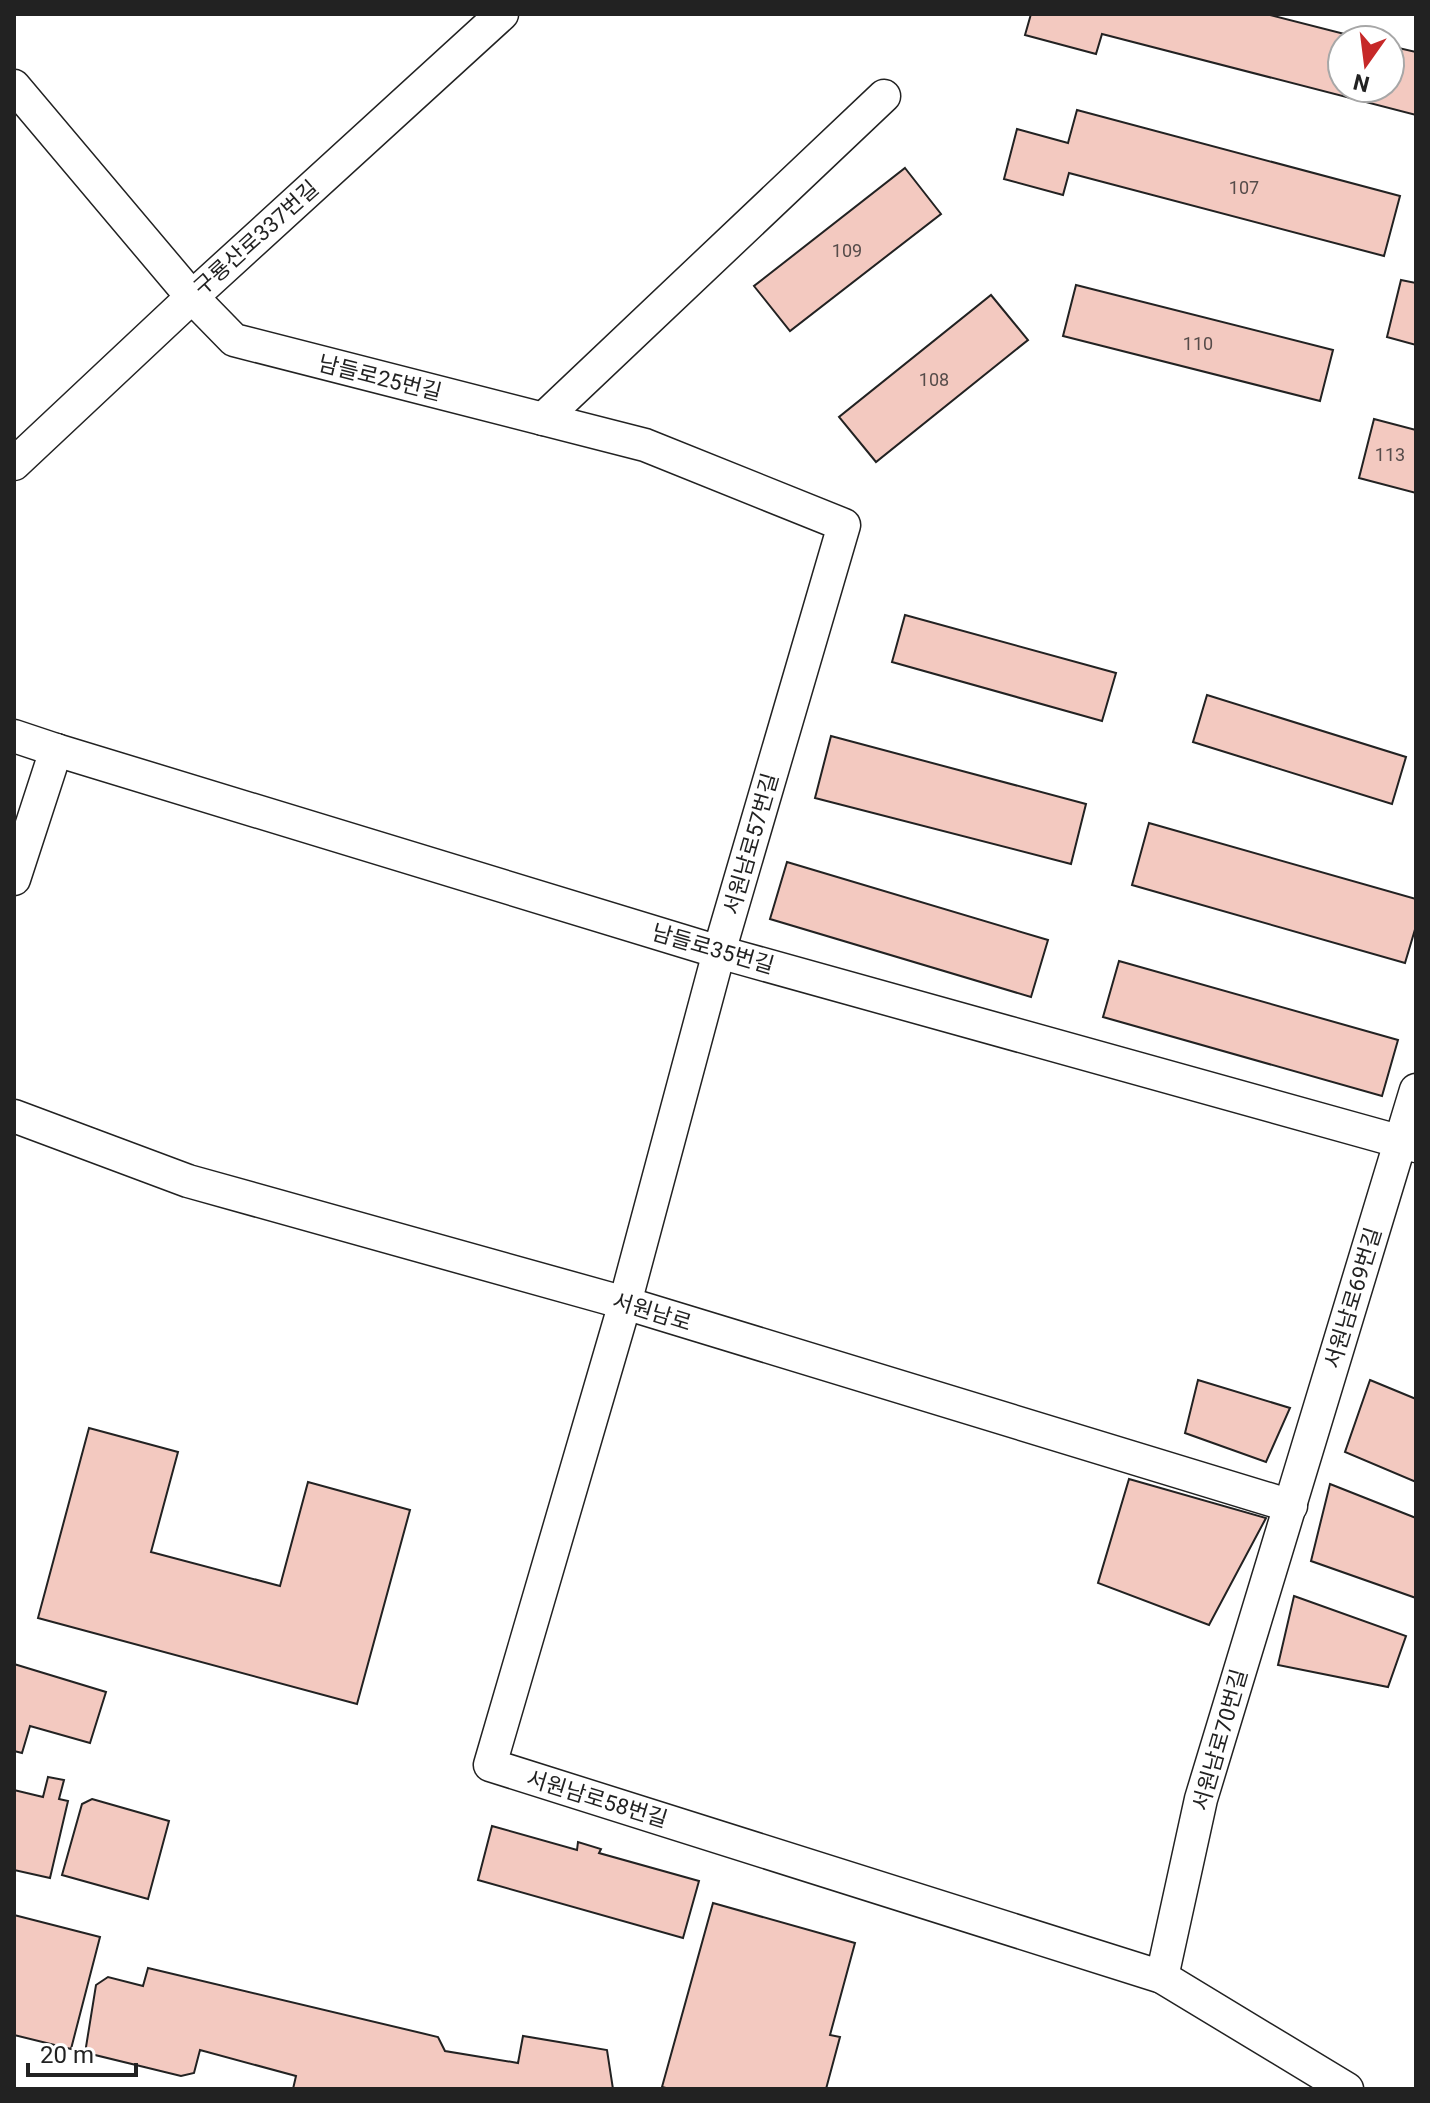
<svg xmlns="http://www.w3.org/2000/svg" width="1430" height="2103" font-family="Roboto,'Noto Sans KR',sans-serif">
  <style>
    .building { fill: #f3c9c0; stroke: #222; stroke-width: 2 }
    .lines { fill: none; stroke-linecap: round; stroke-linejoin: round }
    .minor-casing { stroke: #222; stroke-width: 35 }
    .minor { stroke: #fff; stroke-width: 32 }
    .labels { text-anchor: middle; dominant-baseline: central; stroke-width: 6; stroke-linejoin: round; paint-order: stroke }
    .number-label { font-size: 18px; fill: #564c4a }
    .street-label { font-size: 22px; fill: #222; stroke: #fff }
  </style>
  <rect width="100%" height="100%" fill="#fff"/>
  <g class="building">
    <polygon points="1031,14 1266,14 1368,40 1342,40 1342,88 1390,88 1390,46 1416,52 1416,115 1102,34 1096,54 1025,35"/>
    <polygon points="1077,110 1400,196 1384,256 1069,173 1063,195 1004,179 1017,129 1068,143"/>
    <polygon points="905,168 941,214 790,331 754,286"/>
    <polygon points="1401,280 1416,283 1416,345 1387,337"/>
    <polygon points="1076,285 1333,350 1320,401 1063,336"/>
    <polygon points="991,295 1028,340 876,462 839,417"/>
    <polygon points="1374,419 1416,430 1416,493 1359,478"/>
    <polygon points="905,615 1116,673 1102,721 892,662"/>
    <polygon points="1207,695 1406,757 1392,804 1193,742"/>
    <polygon points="831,736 1086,804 1071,864 815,798"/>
    <polygon points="1149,823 1416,899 1416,926 1405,963 1132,885"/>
    <polygon points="787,862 1048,940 1031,997 770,919"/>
    <polygon points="1119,961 1398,1040 1382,1096 1103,1017"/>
    <polygon points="1198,1380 1290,1408 1266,1462 1185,1433"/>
    <polygon points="1370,1380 1416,1399 1416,1482 1345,1452"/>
    <polygon points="89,1428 178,1452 151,1552 280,1586 308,1482 410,1510 357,1704 38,1618"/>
    <polygon points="1129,1479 1266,1518 1209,1625 1098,1583"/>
    <polygon points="1330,1484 1416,1518 1416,1598 1311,1561"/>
    <polygon points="1294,1596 1406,1636 1388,1687 1278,1665"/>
    <polygon points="14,1664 106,1692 90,1743 30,1726 22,1753 14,1751"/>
    <polygon points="48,1777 64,1780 59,1799 68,1801 50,1878 14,1870 14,1790 43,1797"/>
    <polygon points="92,1799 169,1821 148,1899 62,1875 82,1804"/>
    <polygon points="492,1826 577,1850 578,1842 601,1849 599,1853 699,1881 683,1938 478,1880"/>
    <polygon points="713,1903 855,1943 830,2035 840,2037 826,2089 670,2089 662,2087"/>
    <polygon points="14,1915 100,1937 71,2049 14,2035"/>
    <polygon points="148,1968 438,2037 445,2051 518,2063 523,2036 607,2050 613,2089 293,2089 296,2076 200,2050 194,2073 181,2076 91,2054 86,2047 96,1985 108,1977 143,1986"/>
  </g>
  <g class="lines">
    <defs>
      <g id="minor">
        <polyline points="14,86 192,297 234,340 645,445 844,525 719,952 625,1303 490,1765 1162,1977 1347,2089"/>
        <polyline points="543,419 884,96"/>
        <polyline points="14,464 192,297 502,14"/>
        <polyline points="14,736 56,750 719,952 1416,1146"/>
        <polyline points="14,879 56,750"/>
        <polyline points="14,1116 188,1181 625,1303 1291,1506"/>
        <polyline points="1162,1977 1201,1799 1416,1090"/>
      </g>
    </defs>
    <use href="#minor" class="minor-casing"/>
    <use href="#minor" class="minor"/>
  </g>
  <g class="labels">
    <g class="number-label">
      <text x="1244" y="187">107</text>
      <text x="847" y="250">109</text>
      <text x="1198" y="343">110</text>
      <text x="934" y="379">108</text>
      <text x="1390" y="454">113</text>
    </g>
    <g class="street-label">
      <text transform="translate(256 238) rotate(-42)">구룡산로337번길</text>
      <text transform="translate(380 378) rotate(14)">남들로25번길</text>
      <text transform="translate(751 844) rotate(-74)">서원남로57번길</text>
      <text transform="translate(713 949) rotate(16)">남들로35번길</text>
      <text transform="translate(1353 1298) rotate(-73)">서원남로69번길</text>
      <text transform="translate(652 1312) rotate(17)">서원남로</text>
      <text transform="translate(1220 1740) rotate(-74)">서원남로70번길</text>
      <text transform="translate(597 1799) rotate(17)">서원남로58번길</text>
    </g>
  </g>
  <rect width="1430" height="2103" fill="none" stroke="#222222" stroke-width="32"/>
  <g transform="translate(1366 64) rotate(194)"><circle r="38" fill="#ffffff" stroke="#a7a7a7" stroke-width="2"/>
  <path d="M0-6L14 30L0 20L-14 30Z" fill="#c62828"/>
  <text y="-12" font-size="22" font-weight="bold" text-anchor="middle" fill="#222222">N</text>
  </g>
  <path d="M28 2063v12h108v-12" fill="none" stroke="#222222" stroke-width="4"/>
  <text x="40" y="2063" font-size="24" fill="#222222" stroke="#ffffff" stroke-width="6" paint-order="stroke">20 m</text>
</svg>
